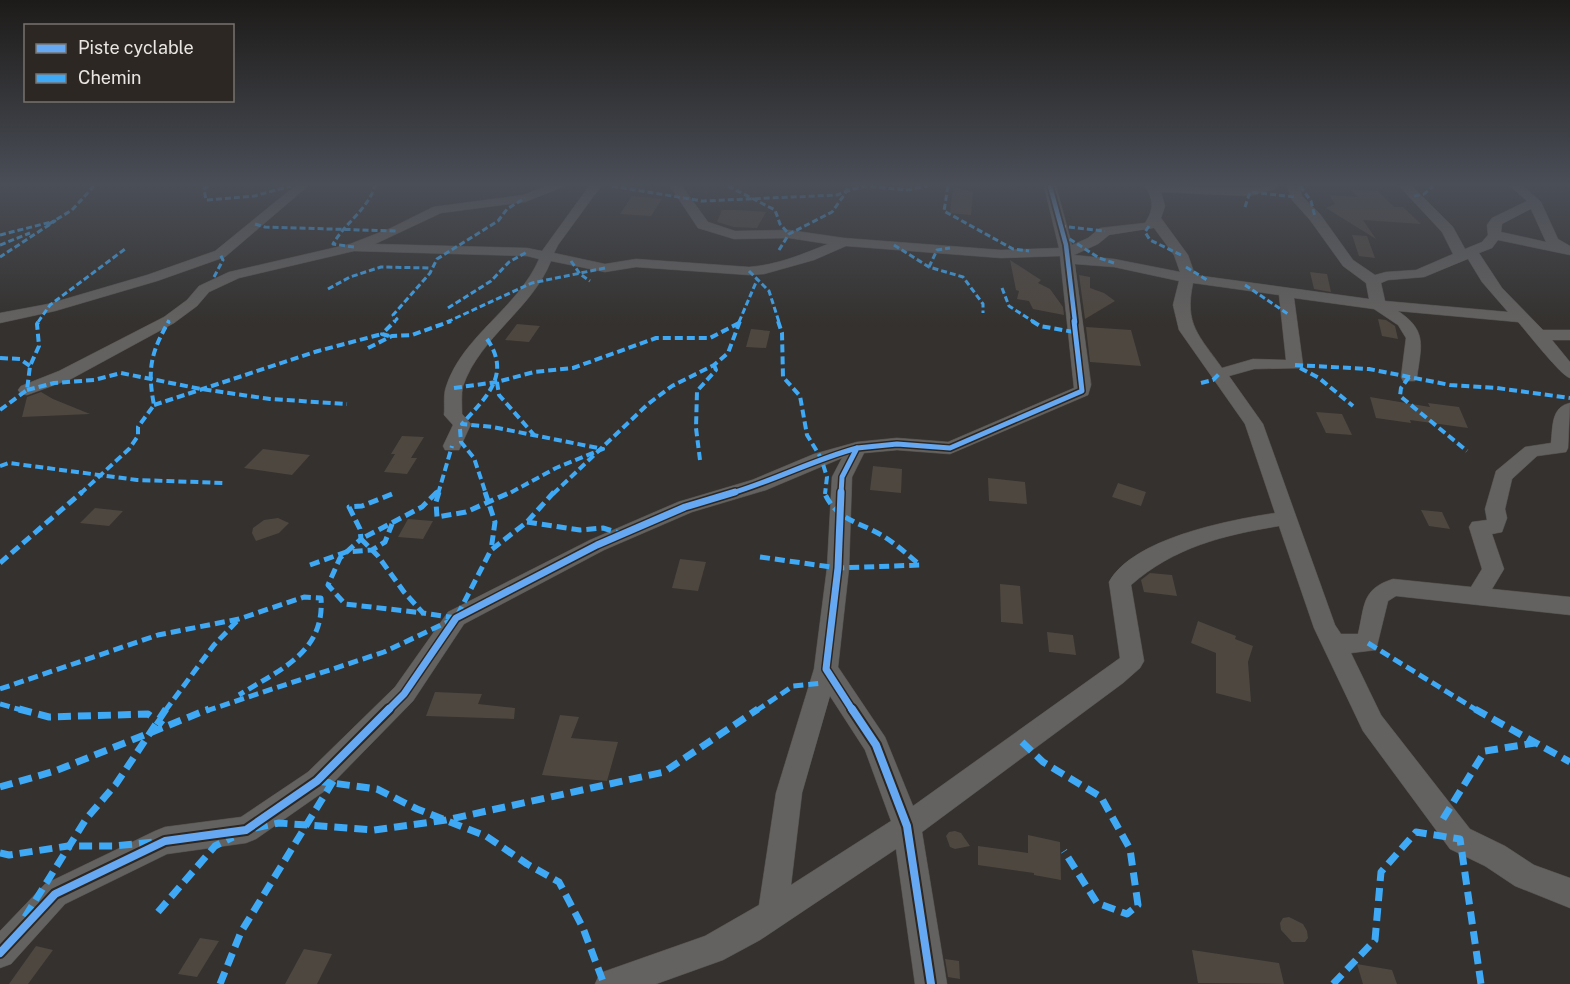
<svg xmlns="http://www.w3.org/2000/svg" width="1570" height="984" font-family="'Public Sans',sans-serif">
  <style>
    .building { fill: #4e473f }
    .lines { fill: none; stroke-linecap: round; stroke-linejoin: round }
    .minor-casing { stroke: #514e4b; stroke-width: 1 }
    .minor { fill: #646260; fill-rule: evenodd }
    .quiet-far3 { stroke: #3fa9f5; stroke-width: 3; stroke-dasharray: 6 3; stroke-linecap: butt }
    .quiet-far2 { stroke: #3fa9f5; stroke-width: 4; stroke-dasharray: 8 4; stroke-linecap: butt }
    .quiet-far1 { stroke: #3fa9f5; stroke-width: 5; stroke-dasharray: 10 5; stroke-linecap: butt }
    .quiet { stroke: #3fa9f5; stroke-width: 7; stroke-dasharray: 13 7; stroke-linecap: butt }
    .cycleway-far3-casing { stroke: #2c2722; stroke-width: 8 }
    .cycleway-far2-casing { stroke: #2c2722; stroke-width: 8 }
    .cycleway-far1-casing { stroke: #2c2722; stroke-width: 10 }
    .cycleway-casing { stroke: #2c2722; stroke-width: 12 }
    .cycleway-far3 { stroke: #66a8f1; stroke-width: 4.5 }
    .cycleway-far2 { stroke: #66a8f1; stroke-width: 5 }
    .cycleway-far1 { stroke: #66a8f1; stroke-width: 7 }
    .cycleway { stroke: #66a8f1; stroke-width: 8 }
  </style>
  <rect width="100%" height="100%" fill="#34312e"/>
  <g class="building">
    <polygon points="953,187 973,192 971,215 950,213"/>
    <polygon points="1351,190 1378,191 1394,207 1403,207 1421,224 1363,220 1376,239 1326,208 1335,204 1329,195 1358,197"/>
    <polygon points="632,196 662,199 651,216 620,214"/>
    <polygon points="722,210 738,210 766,212 757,228 734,227 717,222"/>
    <polygon points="1352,235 1367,236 1375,258 1359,256"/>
    <polygon points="1010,260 1041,280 1038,283 1050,289 1063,307 1064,315 1033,309 1029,301 1017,299 1019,291 1016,290"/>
    <polygon points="1310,272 1327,274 1331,292 1314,289"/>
    <polygon points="1079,275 1090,277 1090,288 1104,293 1115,301 1085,319"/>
    <polygon points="1378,319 1386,320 1395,326 1398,339 1382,336"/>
    <polygon points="517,324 540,326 529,342 505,340"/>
    <polygon points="1086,327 1131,330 1141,366 1090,362"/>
    <polygon points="751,329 770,331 766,348 746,347"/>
    <polygon points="41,392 53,399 90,414 22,417 27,397"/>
    <polygon points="1370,397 1430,407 1428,403 1459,407 1468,428 1410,420 1411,423 1376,418"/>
    <polygon points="1316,412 1342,414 1352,435 1326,433"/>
    <polygon points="402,436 424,437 411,458 417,458 407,474 384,472 395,454 391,454"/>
    <polygon points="263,449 310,455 292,475 244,468"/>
    <polygon points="873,466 902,469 901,493 870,490"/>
    <polygon points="988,478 1025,482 1027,504 989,501"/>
    <polygon points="1118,483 1146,492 1141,506 1112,497"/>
    <polygon points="95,508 123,511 109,526 80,523"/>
    <polygon points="1421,510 1442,512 1450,529 1429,526"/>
    <polygon points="278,518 289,523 279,533 256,541 252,533 253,528 264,520"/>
    <polygon points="408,519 433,521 423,539 398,537"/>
    <polygon points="680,559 706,562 698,591 672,588"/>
    <polygon points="1150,573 1172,575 1177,596 1144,592 1141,580"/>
    <polygon points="1000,584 1020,586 1023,624 1001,622"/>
    <polygon points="1198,621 1236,636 1235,639 1253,646 1248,662 1251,702 1216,693 1216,653 1191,643"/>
    <polygon points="1047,632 1073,635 1076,655 1049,652"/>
    <polygon points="435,692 482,694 478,704 515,708 514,719 426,716"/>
    <polygon points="560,715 579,717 571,738 618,742 607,781 542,775"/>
    <polygon points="955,831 961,833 970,846 955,849 950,847 946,836 949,832"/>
    <polygon points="1028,835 1060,842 1061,880 1034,875 1034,873 978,865 978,846 1028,853"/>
    <polygon points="1289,917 1303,924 1307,931 1308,938 1305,942 1292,942 1281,930 1280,923 1283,918"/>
    <polygon points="200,938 219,941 197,977 178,974"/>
    <polygon points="36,946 53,950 28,984 9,984"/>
    <polygon points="304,949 332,954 317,984 285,984"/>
    <polygon points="1192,950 1279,963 1284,984 1198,983"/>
    <polygon points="945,959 959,961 960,979 948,977"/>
    <polygon points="1357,964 1392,970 1397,984 1363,984"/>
  </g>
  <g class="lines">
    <defs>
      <g id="minor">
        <polygon points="295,186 308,186 225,257 157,281 55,311 0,323 0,313 48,304 147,275 215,251"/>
        <path d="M547,186H565L525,202L441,213L375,244L527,248L542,251L589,186H601L558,245L554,253L605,264L636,259L749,267C777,265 803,254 828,244L789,238L734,239L698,228L670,186H682L708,222L735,231L789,230L844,238L1001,250L1059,248L1044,186H1056L1072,245L1088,238L1100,228L1145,223C1154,209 1154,200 1145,186L1250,188L1277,186L1275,189L1250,196L1161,192L1165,206L1161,218L1188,255L1195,275L1369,299L1366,283L1343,266L1310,220L1292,200L1287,186H1299L1302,196L1320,214L1353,260L1375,275L1386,272L1416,270L1453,254L1442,232L1399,186H1412L1453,227L1465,249L1482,242L1488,235L1487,225L1492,218L1527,201L1510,186H1523L1541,202L1558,239L1570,246V255L1498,240L1492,248L1479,253L1502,288L1543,330H1570V340H1552L1570,362V378C1561,376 1528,333 1518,322L1398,311C1428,331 1421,346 1417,377L1415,381H1403L1401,377L1406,338L1398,325L1374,309L1294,298L1303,365L1301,368L1254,369L1229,376L1263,424L1335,625L1341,634H1358C1365,606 1361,589 1393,579L1471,587L1482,569L1469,527L1472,522L1487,520L1485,509L1496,471L1525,447L1551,443C1553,426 1551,407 1570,403L1568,448L1566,452L1537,456L1512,479L1505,509L1507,518L1502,532L1492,534L1504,569L1492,589L1570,597V615L1396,596L1388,601L1376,650L1351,653L1381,715L1470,829L1505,846L1534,865L1570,878V908L1515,886L1485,866L1450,849L1363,731L1314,628L1279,526C1224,535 1174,547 1131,585L1144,661L1140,668L1123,683L922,832L947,984H915L896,849L760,940L723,960L656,984H595L600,973L705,936L759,905L776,793L814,669L827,568L832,477L842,458L766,490L692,512L604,550L464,624L413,701L326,790L256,839L246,843L167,854L65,904L11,964L0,968V931L45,884L155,831L165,827L241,817L308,772L395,687L448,612L590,540L678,502L752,480L814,454L857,442L897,438L948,442L1074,388L1060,256L1001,258L846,246L814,260L764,274L749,275L636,267L605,272L551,261C532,309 480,337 463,386C461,394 462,405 462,414L471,424L459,450H445L443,446L453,425L444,415C445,406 443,395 446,387C462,336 518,308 539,259L527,256L354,251L239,278L209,292L197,306L174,323L71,379L27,395L21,394L18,390L21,386L59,371L164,317L187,300L199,286L229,272L350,244L391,228L433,207L523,195ZM1531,209L1546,242L1501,232L1502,224ZM1154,228L1174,255L1180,272L1114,259L1074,255L1098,244L1109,235ZM1468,259L1482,282L1508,312L1385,301L1381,283L1388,280L1424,277ZM1075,264L1114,267L1179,281L1173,305L1179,330L1245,424L1275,513C1230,520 1133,538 1109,582L1120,658L913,806L885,737L838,667L849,568L852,477L864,453L897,450L950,454L1088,395L1091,385ZM1193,283L1279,295L1286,360L1253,359L1222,368C1199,335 1184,325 1193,283ZM830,696L865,750L891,821L791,885L802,793Z"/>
      </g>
    </defs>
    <use href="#minor" class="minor-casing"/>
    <use href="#minor" class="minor"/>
    <g class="quiet-far3">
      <polyline points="209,186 204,189 206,200 254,196 291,186"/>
      <polyline points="612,186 702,201 837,195 847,191 847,186"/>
      <polyline points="728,186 775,210 780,224 789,234"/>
      <polyline points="948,186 944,211 1013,249 1029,251"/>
      <polyline points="1300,186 1311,201 1315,217"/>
      <polyline points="1414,196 1424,194 1433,186"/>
      <polyline points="1245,207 1250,192 1296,197"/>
      <polyline points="49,224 72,210 94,186"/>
      <polyline points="255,224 265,227 396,231"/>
      <polyline points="1060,226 1105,231"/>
      <polyline points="1149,226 1145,232 1150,240 1181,255"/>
      <polyline points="1062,234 1099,258 1114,263"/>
      <polyline points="0,235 55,221 0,257"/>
      <polyline points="0,245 30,233"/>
      <polyline points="894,245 929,267 963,277 983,304 983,313"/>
      <path d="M354,247L333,244C345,223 368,209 375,186"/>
      <polyline points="779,250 789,234 832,212 847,191 865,186 908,190 927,186"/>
      <polyline points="571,261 580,274 590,281"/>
      <polyline points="929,267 937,250 950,248"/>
      <polyline points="1186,267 1207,280"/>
      <polyline points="749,271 769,291 779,322"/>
      <polyline points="214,277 223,260 220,254"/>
      <polyline points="1245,285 1288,314"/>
      <polyline points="1002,288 1009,306 1034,322"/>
      <polyline points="328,289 350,277 381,267 430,268"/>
      <polyline points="448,308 491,281 509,262 527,252"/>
      <polyline points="38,322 50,305 125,249"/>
      <polyline points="168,322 169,320"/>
      <polyline points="394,322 397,319 393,315 430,273 437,259 498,221 507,209 525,198"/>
      <polyline points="447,322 532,283 605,268"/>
      <polyline points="739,322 757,280"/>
    </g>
    <g class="quiet-far2">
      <polyline points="778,321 782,333 783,377 800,396 807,435 821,458 827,477 825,494"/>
      <polyline points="1032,321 1040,326 1074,332"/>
      <polyline points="389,336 382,334 395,321"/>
      <path d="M487,339C512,375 486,397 462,424L493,427L603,449L556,468L508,494"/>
      <polyline points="368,348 392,336 412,335 451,321"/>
      <polyline points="0,358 20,359 30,366"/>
      <polyline points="1295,365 1369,369 1450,385 1497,388 1570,398"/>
      <polyline points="1300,368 1319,378 1353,406"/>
      <polyline points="1409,377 1401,388 1400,396 1467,451"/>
      <polyline points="497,382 499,395 535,436"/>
      <polyline points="1201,383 1213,380 1219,374"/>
      <polyline points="454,388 497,382 534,372 573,368 656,338 710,338 739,323"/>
      <polyline points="27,390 54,383 94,380 121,373 201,389 270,399 347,404"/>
      <polyline points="154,405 318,351 382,334"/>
      <polyline points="0,410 27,390 30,366 39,346 37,324 39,321"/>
      <polyline points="460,429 461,442 474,458 486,494"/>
      <polyline points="700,460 696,428 697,391 716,370 714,365"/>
      <polyline points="0,466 9,463 137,480 224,483"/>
      <path d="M80,494L129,449L138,436V427L154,405C147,369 151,352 169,321"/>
      <polyline points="435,494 438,491"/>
      <polyline points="438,494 452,446"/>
      <polyline points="553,494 648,404 672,386 714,365 728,353 740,321"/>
    </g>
    <g class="quiet-far1">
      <polyline points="437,492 422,507 361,539 378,556 404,592 423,613 456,618"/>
      <polyline points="439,492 436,502 437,517 466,512 511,492"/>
      <polyline points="485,492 495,522 491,550"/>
      <polyline points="392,494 362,506 349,507 360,529 361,539 340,558 328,585 345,604 423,613"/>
      <polyline points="527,522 580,530 603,528 622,534"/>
      <path d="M760,557L838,568L920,565C908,555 896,544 883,536C858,521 837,521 824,492"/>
      <polyline points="0,563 82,492"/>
      <polyline points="310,565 346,552 372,550 385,542 392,524"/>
      <polyline points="1368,643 1478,711"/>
      <path d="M0,689L158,635L239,619L304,597L321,598C325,653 279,670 239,695"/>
      <polyline points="0,704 25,711"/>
      <polyline points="165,711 214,645 239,619"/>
      <polyline points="206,711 384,652 456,618 491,550 527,522 554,492"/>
      <polyline points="756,711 793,686 822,683"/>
    </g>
    <g class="quiet">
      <polyline points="19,709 49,717 148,714 163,725"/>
      <polyline points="1475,709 1570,762"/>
      <polyline points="1022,742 1043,762 1101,797 1130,849 1138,905 1127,914 1097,903 1064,851"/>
      <polyline points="317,781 377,789 417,809 486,836 527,864 559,882 583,928 604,984"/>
      <polyline points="0,787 55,771 209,709"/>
      <polyline points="1443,819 1485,751 1535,743"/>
      <polyline points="255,828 279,823 374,830 446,820 664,772 758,709"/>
      <polyline points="0,853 9,855 68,846 114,846 153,842"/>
      <polyline points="158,912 215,846 233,837"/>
      <polyline points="25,917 86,819 116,784 166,709"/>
      <polyline points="220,984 241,932 335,778"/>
      <polyline points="1333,984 1375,940 1381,872 1416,832 1460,839 1481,984"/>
    </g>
    <defs>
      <polyline id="cycleway-far3" points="1050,186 1066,245 1075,322"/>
      <g id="cycleway-far2">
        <path d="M729,494C773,481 813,460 857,448"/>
        <polyline points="841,494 842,477 857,448 897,444 950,448 1082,391 1074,321"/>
      </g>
      <g id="cycleway-far1">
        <polyline points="841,492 838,568 826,669 853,711"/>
        <polyline points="387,711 404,694 456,618 597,545 685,507 735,492"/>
      </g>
      <g id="cycleway">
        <polyline points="852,709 876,745 907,826 931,984"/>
        <polyline points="0,953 55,894 165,841 246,830 317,781 389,709"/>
      </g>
    </defs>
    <use href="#cycleway-far3" class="cycleway-far3-casing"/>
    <use href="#cycleway-far2" class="cycleway-far2-casing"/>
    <use href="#cycleway-far1" class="cycleway-far1-casing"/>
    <use href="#cycleway" class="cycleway-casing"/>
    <use href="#cycleway-far3" class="cycleway-far3"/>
    <use href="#cycleway-far2" class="cycleway-far2"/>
    <use href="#cycleway-far1" class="cycleway-far1"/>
    <use href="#cycleway" class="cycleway"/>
  </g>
  <linearGradient id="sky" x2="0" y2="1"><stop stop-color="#1d1b19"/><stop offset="0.57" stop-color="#4a4e57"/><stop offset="1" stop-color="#4a4e57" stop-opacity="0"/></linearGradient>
  <rect width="1570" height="324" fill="url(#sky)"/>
  <rect x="24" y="24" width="210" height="78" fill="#2c2722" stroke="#77736f" stroke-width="1.5"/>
  <rect x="36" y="44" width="30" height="9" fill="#66a8f1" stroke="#77736f" stroke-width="1.5"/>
  <text x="78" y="54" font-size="18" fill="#e8e5e2">Piste cyclable</text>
  <rect x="36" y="74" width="30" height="9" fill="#3fa9f5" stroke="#77736f" stroke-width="1.5"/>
  <text x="78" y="84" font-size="18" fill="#e8e5e2">Chemin</text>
</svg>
